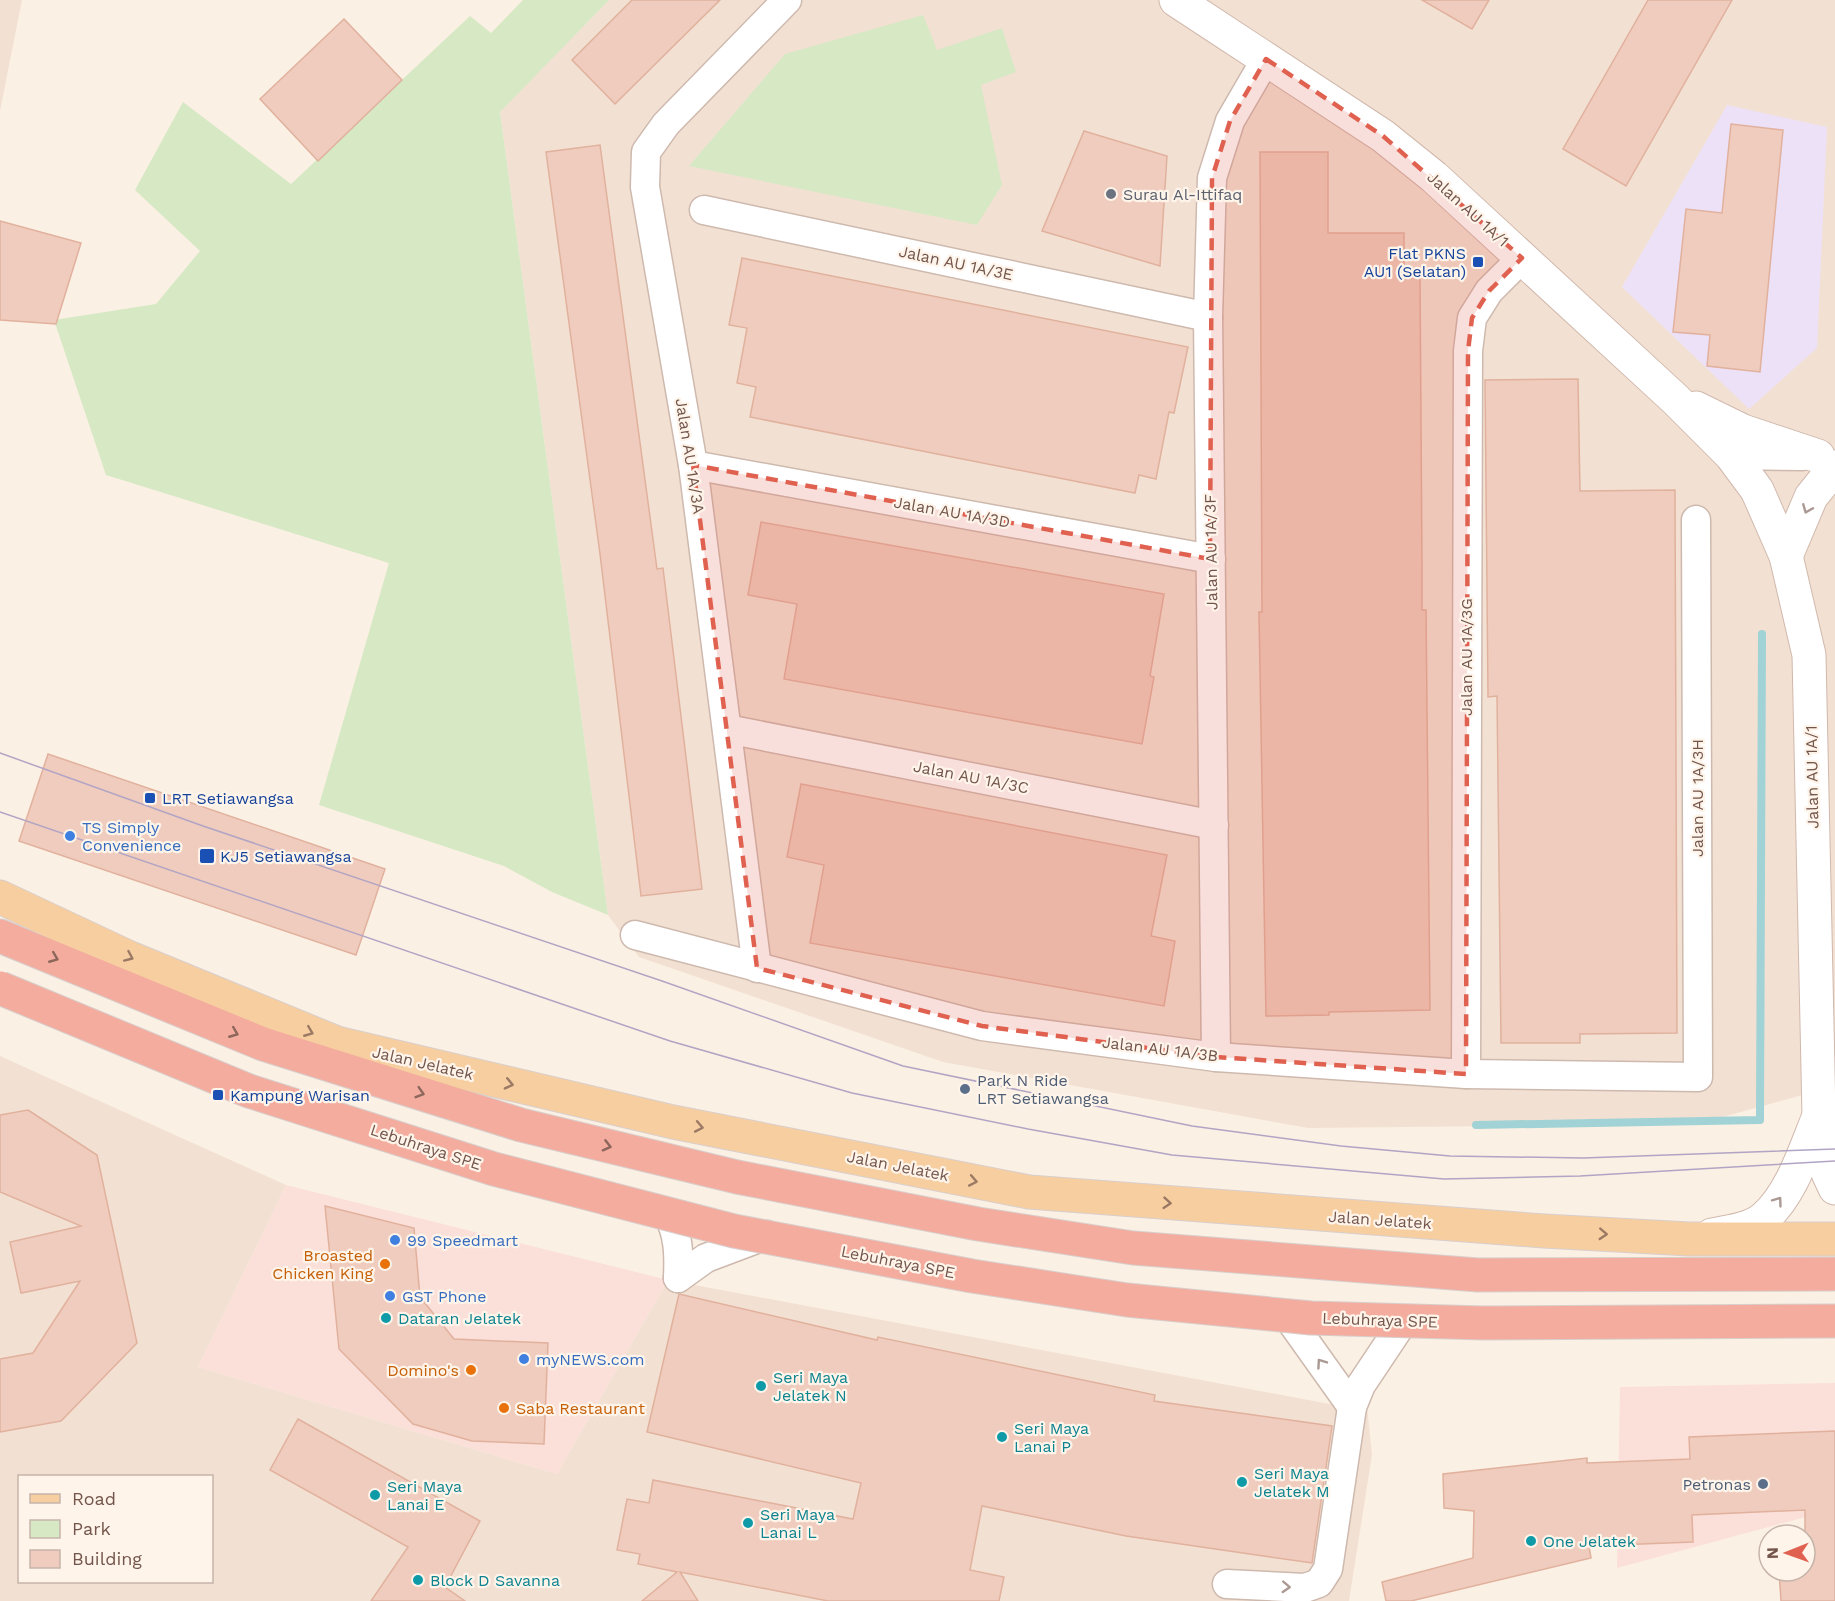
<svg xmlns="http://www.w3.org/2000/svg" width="1835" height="1601" font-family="'Work Sans',sans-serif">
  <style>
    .residential { fill: #f2e1d3; fill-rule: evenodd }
    .commercial { fill: #fbdfd9 }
    .education { fill: #ede1f7 }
    .green { fill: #d6e8c4 }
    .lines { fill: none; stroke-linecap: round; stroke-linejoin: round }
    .stream { stroke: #a1d2d5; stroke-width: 8 }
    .building { fill: #efccbd; stroke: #e1b19e; stroke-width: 1.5 }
    .street-casing { stroke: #ceb9ae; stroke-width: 31 }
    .secondary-casing { stroke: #d1b8ac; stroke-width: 35 }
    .primary-casing { stroke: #d8cfcd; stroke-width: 35 }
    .highway-casing { stroke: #d8cfcd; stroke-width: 35 }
    .street { stroke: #fff; stroke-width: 28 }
    .secondary { stroke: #fff; stroke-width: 33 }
    .primary { stroke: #f7cea0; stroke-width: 33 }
    .highway { stroke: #f3ac9e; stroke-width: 33 }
    .tram { stroke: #b2a4c4; stroke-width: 1.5 }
    .highway-bridge-casing { stroke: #d8cfcd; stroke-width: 35; stroke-linecap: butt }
    .highway-bridge { stroke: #f3ac9e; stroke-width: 33 }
    .oneway { stroke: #ab9993 }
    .oneway2 { stroke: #9b7964 }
    .oneway3 { stroke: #8d665c }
    .marked { fill: #e0614f; fill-opacity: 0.2; stroke: #e0614f; stroke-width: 4.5; stroke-dasharray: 12 8; stroke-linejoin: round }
    .worship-dot { fill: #6b7280; stroke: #fef4ea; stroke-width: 2 }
    .transit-dot { fill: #1a4fb4; stroke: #fef4ea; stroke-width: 2 }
    .shop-dot { fill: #3f7fe0; stroke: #fef4ea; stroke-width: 2 }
    .service-dot { fill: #5c6f8a; stroke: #fef4ea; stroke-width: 2 }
    .food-dot { fill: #e8710a; stroke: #fef4ea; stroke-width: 2 }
    .culture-dot { fill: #0f9aa8; stroke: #fef4ea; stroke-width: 2 }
    .labels { text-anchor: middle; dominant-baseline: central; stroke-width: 4.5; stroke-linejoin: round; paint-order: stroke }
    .worship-label { font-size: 16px; fill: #5b616d; stroke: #fef4ea; text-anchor: start }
    .street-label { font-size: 16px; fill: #73554b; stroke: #fef4ea }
    .transit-label { font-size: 16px; fill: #164399; stroke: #fef4ea; text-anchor: start }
    .shop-label { font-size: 16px; fill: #366cbe; stroke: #fef4ea; text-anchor: start }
    .service-label { font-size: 16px; fill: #4e5e75; stroke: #fef4ea; text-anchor: start }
    .food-label { font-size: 16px; fill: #c56008; stroke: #fef4ea; text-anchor: end }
    .culture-label { font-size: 16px; fill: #0d838f; stroke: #fef4ea; text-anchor: start }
  </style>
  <rect width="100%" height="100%" fill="#fbf0e4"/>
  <g class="residential">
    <polygon points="0,0 22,0 0,111"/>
    <polygon points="606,0 1835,0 1835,1086 1697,1124 1308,1128 943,1062 639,957 608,915 500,112"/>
    <path d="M0,1056L286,1185L198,1367L557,1474L668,1280L1351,1408L1367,1406L1372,1455L1349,1601H0ZM20,1476H212V1582H20Z"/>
  </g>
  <g class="commercial">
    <polygon points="286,1185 668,1280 557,1474 198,1367"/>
    <polygon points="1835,1383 1835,1509 1617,1568 1620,1387"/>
  </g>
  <polygon class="education" points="1727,105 1827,127 1817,348 1749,409 1622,287"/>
  <g class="green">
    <polygon points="523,0 609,0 500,112 608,915 552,892 504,866 319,805 389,563 106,475 54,320 156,304 200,251 135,190 183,102 291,184 470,16 491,33"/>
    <polygon points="923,15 937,50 1002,28 1016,72 981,85 1002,185 977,225 689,166 785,54"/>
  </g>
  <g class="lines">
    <polyline class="stream" points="1476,1125 1760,1120 1762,634"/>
  </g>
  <g class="building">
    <polygon points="632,0 720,0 615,104 572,60"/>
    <polygon points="1422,0 1489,0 1472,29"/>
    <polygon points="1648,0 1732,0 1626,186 1563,149"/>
    <polygon points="344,19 402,80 318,161 260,99"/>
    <polygon points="1731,124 1783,130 1760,372 1707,366 1710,335 1673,332 1686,209 1722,213"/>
    <polygon points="1084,131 1167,156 1160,266 1042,231"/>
    <polygon points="600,145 657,569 663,568 702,889 641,896 600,554 546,152"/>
    <polygon points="1260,152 1328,152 1328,233 1404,233 1404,278 1420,278 1422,567 1422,610 1426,610 1430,1010 1329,1012 1329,1015 1266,1016 1259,612 1262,612"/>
    <polygon points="0,221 81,243 56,324 0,320"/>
    <polygon points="742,258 1188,347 1174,413 1169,412 1156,479 1139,475 1135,493 750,417 756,387 737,383 747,328 729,325"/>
    <polygon points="1578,379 1580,491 1675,490 1677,1033 1580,1034 1580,1043 1501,1043 1497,696 1488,697 1485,380"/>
    <polygon points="761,522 1164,594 1150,676 1154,677 1142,744 784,679 797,604 748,595"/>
    <polygon points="48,754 385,869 356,955 19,841"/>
    <polygon points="801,784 1167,855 1151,936 1175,941 1164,1006 810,943 824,865 787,857"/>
    <polygon points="28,1110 97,1155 137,1343 61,1421 0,1432 0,1359 33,1353 80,1281 21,1293 10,1242 81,1226 0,1192 0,1115"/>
    <polygon points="325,1206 414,1228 420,1297 454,1339 548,1343 544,1444 472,1441 413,1424 339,1349"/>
    <polygon points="679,1294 877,1340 878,1337 1155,1395 1154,1401 1332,1426 1312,1563 1126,1536 982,1506 970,1570 1004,1577 999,1601 828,1601 680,1572 698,1601 642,1601 677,1572 638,1564 640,1554 617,1550 627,1499 649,1503 653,1480 853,1519 861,1483 647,1432"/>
    <polygon points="298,1419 480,1521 445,1587 465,1601 371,1601 408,1547 270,1470"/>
    <polygon points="1835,1431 1835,1601 1781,1601 1779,1571 1805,1571 1805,1510 1692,1515 1693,1542 1589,1546 1591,1558 1411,1601 1386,1601 1382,1582 1473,1558 1474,1511 1444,1508 1443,1474 1587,1458 1587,1463 1690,1459 1689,1437"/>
  </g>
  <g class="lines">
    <defs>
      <g id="street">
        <polyline points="704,210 1208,317"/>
        <polyline points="1731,455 1803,456"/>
        <polyline points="693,465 1211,559"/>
        <polyline points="727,729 1214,825"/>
        <polyline points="635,935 982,1026 1216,1057 1466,1074 1698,1077 1696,520"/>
        <polyline points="757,968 693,465 645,187 646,152 666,124 787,0"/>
        <polyline points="1216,1057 1208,317 1212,178 1230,121 1266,59"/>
        <polyline points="1466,1074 1468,351 1472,318 1489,291 1522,258"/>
        <path d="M667,1213C679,1234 679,1255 678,1278"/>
        <polyline points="678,1278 706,1258 767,1235"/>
        <polyline points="1290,1320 1352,1407"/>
        <polyline points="1227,1584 1305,1588 1319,1583 1328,1569 1352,1407 1361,1385 1399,1328"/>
      </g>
      <g id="secondary">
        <polyline points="1176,0 1383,136 1434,177 1675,399 1731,455 1757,490 1786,556 1809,655 1819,1116 1828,1173 1835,1188"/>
        <polyline points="1696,408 1743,431 1818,456"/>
        <polyline points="1786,556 1811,497 1835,467"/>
        <path d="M1712,1235C1729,1232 1751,1229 1764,1218C1792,1194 1805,1149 1819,1116"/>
      </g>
      <polyline id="primary" points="0,897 130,958 337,1043 673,1122 1029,1192 1544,1231 1689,1239 1835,1239"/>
      <polyline id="highway" points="0,936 263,1044 521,1125 737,1177 978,1224 1133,1248 1478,1275 1835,1274"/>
    </defs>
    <use href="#street" class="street-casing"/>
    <use href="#secondary" class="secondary-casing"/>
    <use href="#primary" class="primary-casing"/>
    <use href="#highway" class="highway-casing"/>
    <use href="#street" class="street"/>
    <use href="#secondary" class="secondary"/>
    <use href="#primary" class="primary"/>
    <use href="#highway" class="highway"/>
    <g class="tram">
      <polyline points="0,753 203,826 662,981 903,1066 1192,1126 1341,1146 1450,1156 1583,1158 1835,1149"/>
      <polyline points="0,812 670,1041 852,1093 1028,1129 1172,1155 1444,1179 1580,1176 1835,1161"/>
    </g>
    <defs>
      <polyline id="highway-bridge" points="0,988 249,1091 494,1169 734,1231 972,1276 1127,1300 1311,1318 1483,1323 1835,1321"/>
    </defs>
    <use href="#highway-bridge" class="highway-bridge-casing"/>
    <use href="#highway-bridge" class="highway-bridge"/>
  </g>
  <defs><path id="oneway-chevron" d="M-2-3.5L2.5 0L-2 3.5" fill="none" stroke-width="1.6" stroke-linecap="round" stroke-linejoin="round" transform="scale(1.5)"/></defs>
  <g class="oneway">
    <use href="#oneway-chevron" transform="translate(1807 509) rotate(112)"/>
    <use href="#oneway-chevron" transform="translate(1778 1201) rotate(-54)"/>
    <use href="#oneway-chevron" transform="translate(1321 1363) rotate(-125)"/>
    <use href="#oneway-chevron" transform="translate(1286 1587) rotate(3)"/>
  </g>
  <g class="oneway2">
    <use href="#oneway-chevron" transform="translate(129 957) rotate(24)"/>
    <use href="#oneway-chevron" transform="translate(309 1032) rotate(22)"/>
    <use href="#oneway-chevron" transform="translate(509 1084) rotate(13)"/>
    <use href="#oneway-chevron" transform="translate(699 1127) rotate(11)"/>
    <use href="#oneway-chevron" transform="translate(973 1181) rotate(11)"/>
    <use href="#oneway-chevron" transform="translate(1167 1203) rotate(5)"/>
    <use href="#oneway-chevron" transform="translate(1603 1234) rotate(3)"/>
  </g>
  <g class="oneway3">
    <use href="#oneway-chevron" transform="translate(54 958) rotate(22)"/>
    <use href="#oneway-chevron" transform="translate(234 1033) rotate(22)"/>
    <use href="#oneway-chevron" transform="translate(420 1093) rotate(17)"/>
    <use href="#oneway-chevron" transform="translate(607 1146) rotate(14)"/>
  </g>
  <path class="marked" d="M1266,59L1383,136L1522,258L1489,291L1472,318L1468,351L1466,1074L1216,1057L982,1026L757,968L693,465L1210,559L1212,178L1230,121Z"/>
  <circle class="worship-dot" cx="1111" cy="194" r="6"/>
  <g class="transit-dot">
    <rect x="1472" y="256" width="12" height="12" rx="3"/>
    <rect x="144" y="792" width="12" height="12" rx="3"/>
    <rect x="199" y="848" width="16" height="16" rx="3"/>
    <rect x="212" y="1089" width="12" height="12" rx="3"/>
  </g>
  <g class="shop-dot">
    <circle cx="70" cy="836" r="6"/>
    <circle cx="395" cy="1240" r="6"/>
    <circle cx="390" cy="1296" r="6"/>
    <circle cx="524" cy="1359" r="6"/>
  </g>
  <g class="service-dot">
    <circle cx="965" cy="1089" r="6"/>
    <circle cx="1763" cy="1484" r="6"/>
  </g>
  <g class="food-dot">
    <circle cx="385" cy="1264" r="6"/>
    <circle cx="471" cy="1370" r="6"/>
    <circle cx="504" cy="1408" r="6"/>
  </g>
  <g class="culture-dot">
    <circle cx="386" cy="1318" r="6"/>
    <circle cx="761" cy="1386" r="6"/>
    <circle cx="1002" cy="1437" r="6"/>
    <circle cx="1242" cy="1482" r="6"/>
    <circle cx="375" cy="1495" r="6"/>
    <circle cx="748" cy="1523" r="6"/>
    <circle cx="1531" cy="1541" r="6"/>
    <circle cx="418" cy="1580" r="6"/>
  </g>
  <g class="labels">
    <g class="worship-label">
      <text x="1123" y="194">Surau Al-Ittifaq</text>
    </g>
    <g class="street-label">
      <text transform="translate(1468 209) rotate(42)">Jalan AU 1A/1</text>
      <text transform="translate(956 263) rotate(12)">Jalan AU 1A/3E</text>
      <text transform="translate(690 456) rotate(81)">Jalan AU 1A/3A</text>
      <text transform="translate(952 512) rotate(10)">Jalan AU 1A/3D</text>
      <text transform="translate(1211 552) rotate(-91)">Jalan AU 1A/3F</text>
      <text transform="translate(1466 657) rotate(-90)">Jalan AU 1A/3G</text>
      <text transform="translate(971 777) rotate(11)">Jalan AU 1A/3C</text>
      <text transform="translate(1812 777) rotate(-91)">Jalan AU 1A/1</text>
      <text transform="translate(1697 798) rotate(-90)">Jalan AU 1A/3H</text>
      <text transform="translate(1160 1049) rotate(7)">Jalan AU 1A/3B</text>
      <text transform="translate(423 1063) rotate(13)">Jalan Jelatek</text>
      <text transform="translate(426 1147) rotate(18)">Lebuhraya SPE</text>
      <text transform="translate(898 1166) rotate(11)">Jalan Jelatek</text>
      <text transform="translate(1380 1220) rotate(4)">Jalan Jelatek</text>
      <text transform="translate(898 1262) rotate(11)">Lebuhraya SPE</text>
      <text transform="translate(1380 1320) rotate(2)">Lebuhraya SPE</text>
    </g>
    <g class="transit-label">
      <text x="1466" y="253" text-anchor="end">Flat PKNS<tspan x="1466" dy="18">AU1 (Selatan)</tspan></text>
      <text x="162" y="798">LRT Setiawangsa</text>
      <text x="220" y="856">KJ5 Setiawangsa</text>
      <text x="230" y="1095">Kampung Warisan</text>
    </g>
    <g class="shop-label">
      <text x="82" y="827">TS Simply<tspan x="82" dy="18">Convenience</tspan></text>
      <text x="407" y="1240">99 Speedmart</text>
      <text x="402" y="1296">GST Phone</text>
      <text x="536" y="1359">myNEWS.com</text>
    </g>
    <g class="service-label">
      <text x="977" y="1080">Park N Ride<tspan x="977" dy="18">LRT Setiawangsa</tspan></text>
      <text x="1751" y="1484" text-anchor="end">Petronas</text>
    </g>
    <g class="food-label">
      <text x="373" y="1255">Broasted<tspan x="373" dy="18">Chicken King</tspan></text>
      <text x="459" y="1370">Domino's</text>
      <text x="516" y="1408" text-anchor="start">Saba Restaurant</text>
    </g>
    <g class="culture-label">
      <text x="398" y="1318">Dataran Jelatek</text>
      <text x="773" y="1377">Seri Maya<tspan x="773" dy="18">Jelatek N</tspan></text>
      <text x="1014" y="1428">Seri Maya<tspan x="1014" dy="18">Lanai P</tspan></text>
      <text x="1254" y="1473">Seri Maya<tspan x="1254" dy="18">Jelatek M</tspan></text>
      <text x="387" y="1486">Seri Maya<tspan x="387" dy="18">Lanai E</tspan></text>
      <text x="760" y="1514">Seri Maya<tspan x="760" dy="18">Lanai L</tspan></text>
      <text x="1543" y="1541">One Jelatek</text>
      <text x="430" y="1580">Block D Savanna</text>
    </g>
  </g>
  <rect x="18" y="1475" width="195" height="108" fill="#fef4ea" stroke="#c6b4aa" stroke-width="1.5"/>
  <rect x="30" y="1494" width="30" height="9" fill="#f7cea0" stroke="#c6b4aa" stroke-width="1.5"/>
  <text x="72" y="1505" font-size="18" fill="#73554b">Road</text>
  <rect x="30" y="1520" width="30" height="18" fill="#d6e8c4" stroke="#c6b4aa" stroke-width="1.5"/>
  <text x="72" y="1535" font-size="18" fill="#73554b">Park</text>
  <rect x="30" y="1550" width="30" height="18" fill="#efccbd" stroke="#c6b4aa" stroke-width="1.5"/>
  <text x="72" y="1565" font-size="18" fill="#73554b">Building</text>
  <g transform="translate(1787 1553) rotate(269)"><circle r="28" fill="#fef4ea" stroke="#c6b4aa" stroke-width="1.5"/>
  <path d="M0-4.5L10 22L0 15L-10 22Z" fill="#e0614f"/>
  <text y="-9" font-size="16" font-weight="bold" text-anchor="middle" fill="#73554b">N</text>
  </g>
</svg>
